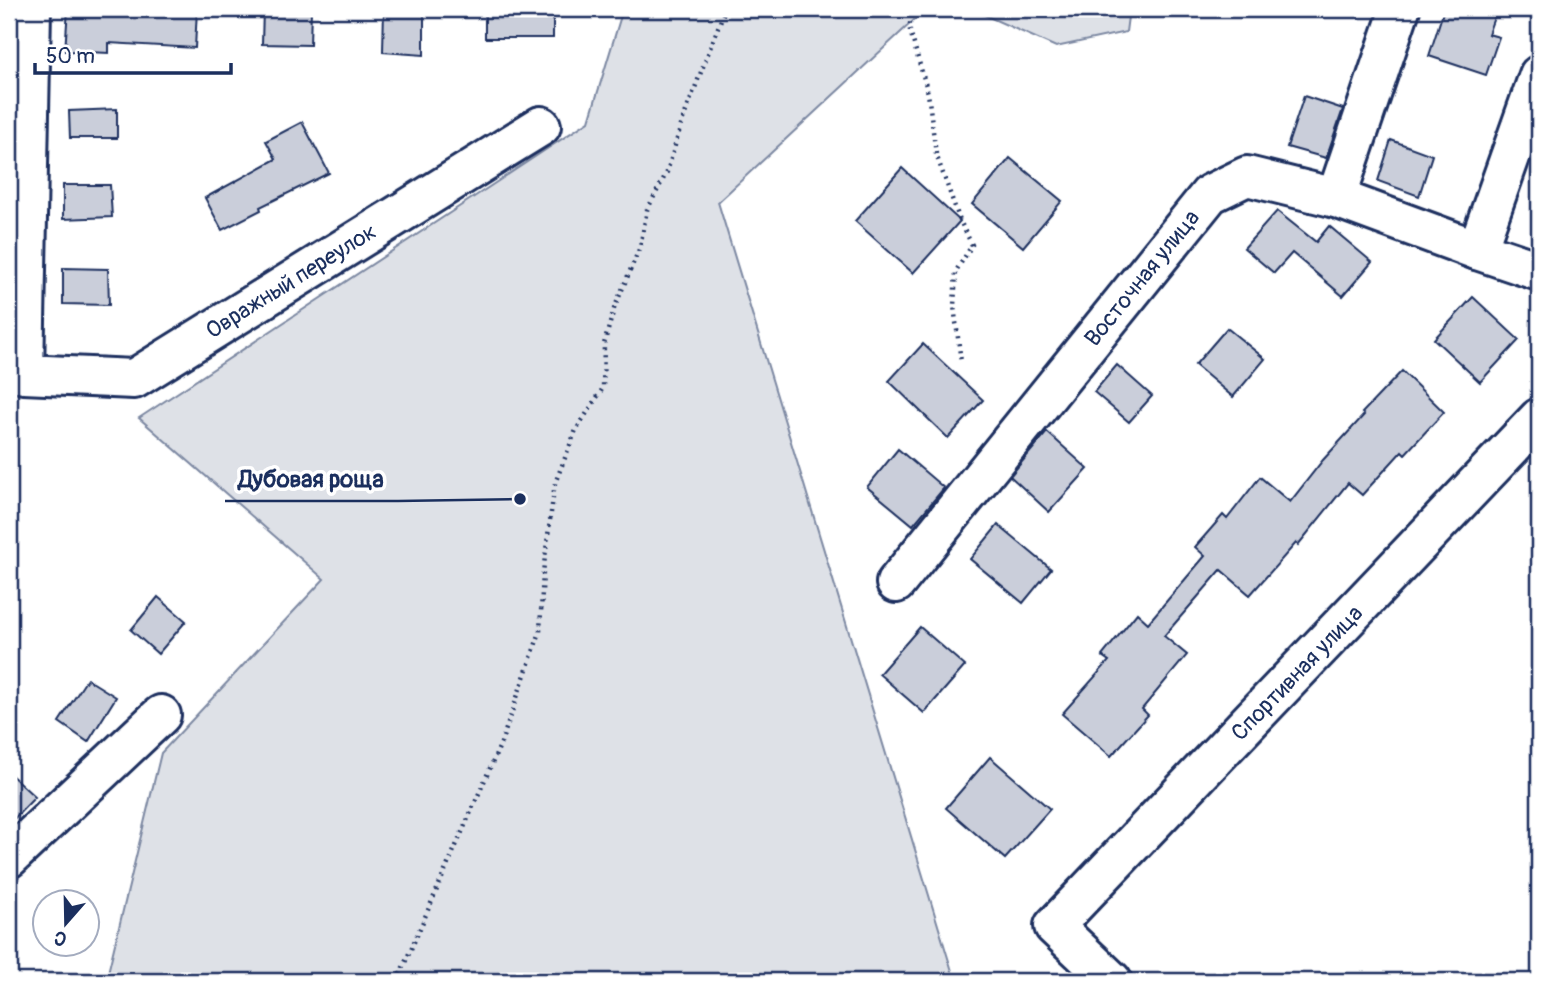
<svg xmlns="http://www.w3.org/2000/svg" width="1548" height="990" font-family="Pangolin,sans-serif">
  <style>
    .green { fill: #dee1e7; stroke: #7c88a2; stroke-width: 2 }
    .building { fill: #caceda; stroke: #1b2f5e; stroke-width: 2 }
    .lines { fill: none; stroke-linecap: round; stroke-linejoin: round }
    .minor-casing { stroke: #1b2f5e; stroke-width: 44 }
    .path { stroke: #1b2f5e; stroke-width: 4.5; stroke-dasharray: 2 5; stroke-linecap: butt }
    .minor { stroke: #fff; stroke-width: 38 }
    .labels { text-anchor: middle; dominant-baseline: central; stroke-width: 7; stroke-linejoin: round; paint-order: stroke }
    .street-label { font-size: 23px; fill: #1b2f5e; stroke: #fff }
    .leader { fill: none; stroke: #1b2f5e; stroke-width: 2.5 }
    .callout-dot { fill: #1b2f5e; stroke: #fff; stroke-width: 2.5 }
    .callout-label { font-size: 24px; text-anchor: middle; font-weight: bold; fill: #1b2f5e; stroke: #fff; stroke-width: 7; stroke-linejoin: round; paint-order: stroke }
  </style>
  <rect width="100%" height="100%" fill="#fff"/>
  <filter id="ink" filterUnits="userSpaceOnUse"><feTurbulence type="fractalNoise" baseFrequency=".0143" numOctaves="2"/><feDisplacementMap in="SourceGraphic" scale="14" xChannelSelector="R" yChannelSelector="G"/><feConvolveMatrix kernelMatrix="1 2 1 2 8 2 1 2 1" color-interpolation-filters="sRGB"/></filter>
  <g filter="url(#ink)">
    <g class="green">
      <polygon points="623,9 926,9 718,202 955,981 106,981 161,753 324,579 139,418 589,121"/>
      <polygon points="971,9 1129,9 1126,32 1056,47"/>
    </g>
    <g class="building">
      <polygon points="68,9 197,9 195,48 109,43 109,53 65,51"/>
      <polygon points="263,9 311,9 310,45 262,44"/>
      <polygon points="384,9 424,9 424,55 383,52"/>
      <rect x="485" y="9" width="68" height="29"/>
      <polygon points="1444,9 1497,9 1488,34 1499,37 1486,75 1429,56"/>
      <polygon points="1304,96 1343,109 1326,158 1287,147"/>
      <polygon points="117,109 117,138 70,138 69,111"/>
      <polygon points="302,122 329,173 260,207 261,210 222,230 205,198 276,159 266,141"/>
      <polygon points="1391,140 1432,155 1419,196 1378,181"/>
      <polygon points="1010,158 1062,201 1023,247 972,204"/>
      <polygon points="902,168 960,221 913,273 855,221"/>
      <polygon points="63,185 110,185 112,217 63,219"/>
      <polygon points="1277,211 1316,242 1329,226 1372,262 1343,296 1292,253 1274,273 1244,248"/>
      <polygon points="63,268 108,269 109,305 63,304"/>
      <polygon points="1473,297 1519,340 1480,382 1434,339"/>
      <polygon points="1227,328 1265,359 1233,397 1195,365"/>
      <polygon points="923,344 983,400 948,438 889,381"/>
      <polygon points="1117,365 1152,396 1129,422 1094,392"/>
      <polygon points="1402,371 1444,412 1405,454 1402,451 1362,495 1348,483 1298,545 1296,543 1250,595 1221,570 1164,636 1187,655 1142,709 1148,715 1111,756 1062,714 1109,661 1102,656 1137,613 1148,623 1205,556 1195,547 1223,515 1227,519 1260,477 1290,502 1323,460 1364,415 1362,413"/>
      <polygon points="1047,432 1088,469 1049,512 1010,476"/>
      <polygon points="898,449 944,488 913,525 867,487"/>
      <polygon points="998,525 1051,569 1023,603 970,559"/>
      <polygon points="158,597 186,621 158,654 131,630"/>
      <polygon points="920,627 965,666 924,713 879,674"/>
      <polygon points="87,679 116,697 88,742 59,722"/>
      <polygon points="990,757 1050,809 1005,859 946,808"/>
      <polygon points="9,773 35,797 9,824"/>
    </g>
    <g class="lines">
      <defs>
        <g id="minor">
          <polyline points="31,9 24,374 134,379 541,126"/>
          <polyline points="1539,75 1477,250 1539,271"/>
          <polyline points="1336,198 1400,9"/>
          <polyline points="896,583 1210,194 1247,176 1336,198 1477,250"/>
          <polyline points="9,858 161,715"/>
          <polyline points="1112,981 1054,926 1539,418"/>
        </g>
      </defs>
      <use href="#minor" class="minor-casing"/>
      <g class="path">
        <polyline points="914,9 909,27 928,93 936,154 960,221 972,245 956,271 954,306 961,362"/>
        <polyline points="397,981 501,743 540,632 543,572 555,483 576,430 603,388 604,344 614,309 640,247 647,210 667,172 682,122 725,9"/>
      </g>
      <use href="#minor" class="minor"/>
    </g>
  </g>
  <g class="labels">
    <g class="street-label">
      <text transform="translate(1142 278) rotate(-51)">Восточная улица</text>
      <text transform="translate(291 281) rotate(-32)">Овражный переулок</text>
      <text transform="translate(1297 673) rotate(-46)">Спортивная улица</text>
    </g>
  </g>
  <path class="leader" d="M520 499L398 501H225"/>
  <circle class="callout-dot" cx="520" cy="499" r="7"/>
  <g class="callout-label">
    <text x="311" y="487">Дубовая роща</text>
  </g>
  <rect width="1548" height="990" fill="none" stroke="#fff" stroke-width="35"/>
  <rect x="18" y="18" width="1513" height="955" fill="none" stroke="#1b2f5e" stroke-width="2.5" filter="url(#ink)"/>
  <g transform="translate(66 923) rotate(200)"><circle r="33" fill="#ffffff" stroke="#a4acbf" stroke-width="2"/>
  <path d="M0-5L12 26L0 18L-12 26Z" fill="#1b2f5e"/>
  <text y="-10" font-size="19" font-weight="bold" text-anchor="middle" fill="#1b2f5e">С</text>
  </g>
  <path d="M35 63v10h196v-10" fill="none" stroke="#1b2f5e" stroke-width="3.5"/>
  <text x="46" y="63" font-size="21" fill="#1b2f5e" stroke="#ffffff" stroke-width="5" paint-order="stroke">50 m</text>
</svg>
